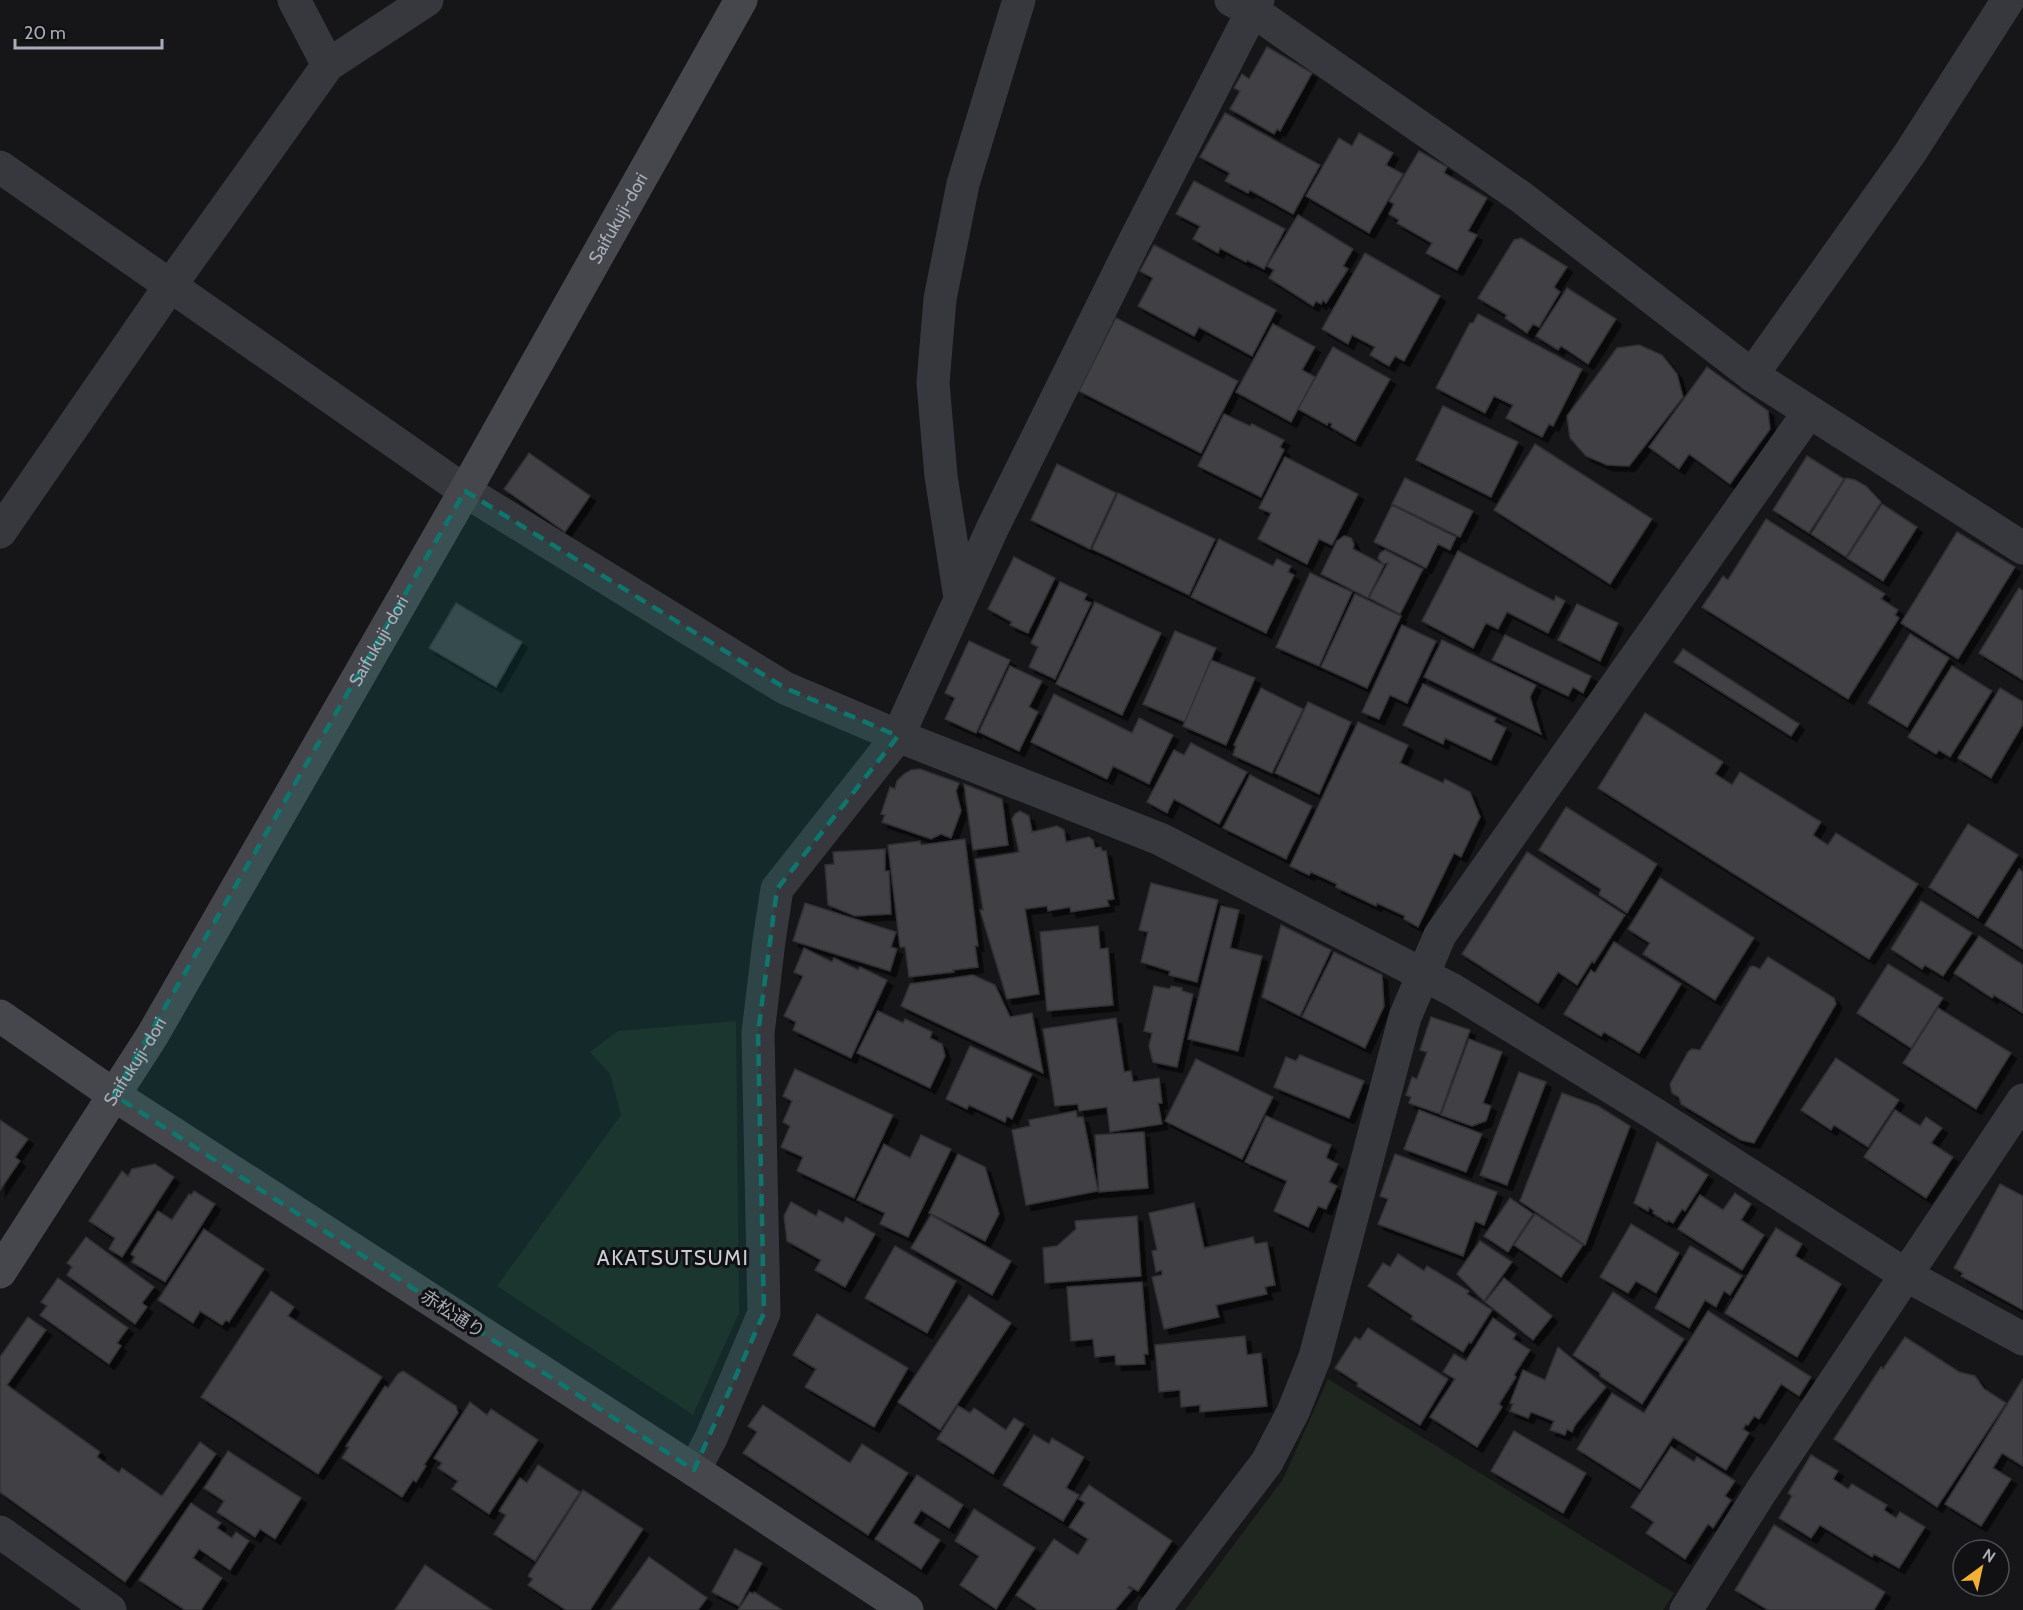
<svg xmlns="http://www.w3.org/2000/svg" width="2023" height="1610" font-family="Cabin,'Noto Sans JP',sans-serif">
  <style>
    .green { fill: #1e261f }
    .building { fill: #404145; stroke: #303034; stroke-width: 1.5; filter: url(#shadow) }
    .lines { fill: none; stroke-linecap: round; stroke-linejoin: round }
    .street { stroke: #37383d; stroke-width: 33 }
    .secondary { stroke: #45474d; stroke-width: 33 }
    .marked { fill: #0f766e; fill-opacity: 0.2; stroke: #0f766e; stroke-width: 4.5; stroke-dasharray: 12 8; stroke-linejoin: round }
    .labels { text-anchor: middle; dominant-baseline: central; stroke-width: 6; stroke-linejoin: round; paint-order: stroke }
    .street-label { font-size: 18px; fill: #a8adb8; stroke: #111113 }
    .quarter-label { font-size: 21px; letter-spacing: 1.5px; fill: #c9ccd4; stroke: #111113 }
  </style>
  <defs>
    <filter id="shadow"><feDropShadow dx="5.5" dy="5.5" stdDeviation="0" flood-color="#0009"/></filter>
  </defs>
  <rect width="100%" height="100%" fill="#161618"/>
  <g class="green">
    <polygon points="736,1021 739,1313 693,1415 497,1286 621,1115 610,1074 590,1052 618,1031"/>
    <polygon points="1328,1379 1674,1593 1663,1610 1185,1610 1283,1479"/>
  </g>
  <g class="building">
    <polygon points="1267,47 1312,73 1280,131 1277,129 1274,134 1230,109 1240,91 1234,88 1242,74 1249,79"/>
    <polygon points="1225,113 1320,165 1293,214 1250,190 1248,193 1225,181 1230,173 1200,157"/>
    <polygon points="1359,133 1393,153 1386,165 1403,174 1369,233 1306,196 1339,138 1352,146"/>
    <polygon points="1419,151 1447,167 1444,173 1487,198 1468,231 1477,235 1457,270 1426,253 1432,243 1397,223 1399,220 1389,214 1394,204 1389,201"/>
    <polygon points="1194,181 1285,229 1264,269 1247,260 1246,262 1220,248 1218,253 1193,239 1200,226 1176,214"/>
    <polygon points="1298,215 1353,249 1343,266 1348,269 1326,303 1323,300 1321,304 1316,301 1313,306 1269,278 1274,270 1267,266"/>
    <polygon points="1521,238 1567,267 1554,287 1560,292 1539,327 1533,324 1527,333 1505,318 1507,315 1478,298 1514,240"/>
    <polygon points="1154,245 1276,310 1252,356 1199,327 1194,336 1138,306 1153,278 1140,271"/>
    <polygon points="1365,253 1440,296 1404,361 1395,356 1389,366 1370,355 1375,347 1352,335 1348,344 1322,329"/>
    <polygon points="1567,288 1616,319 1588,364 1561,346 1558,350 1536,336"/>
    <polygon points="1478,314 1582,369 1553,426 1549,424 1542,437 1506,418 1513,405 1494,396 1485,413 1436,388 1470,323 1473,323"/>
    <polygon points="1116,318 1238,381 1201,453 1079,391"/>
    <polygon points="1273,324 1315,347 1302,370 1315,377 1291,422 1236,392"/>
    <polygon points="1639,345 1662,355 1677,374 1683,397 1629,466 1607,465 1586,456 1570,438 1567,416 1617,348"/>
    <polygon points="1333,347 1390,379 1355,441 1331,427 1332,424 1329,422 1327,425 1298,409"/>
    <polygon points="1707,367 1768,411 1770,429 1730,484 1689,454 1679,469 1649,447"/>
    <polygon points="1443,406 1518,442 1491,497 1416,460"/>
    <polygon points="1224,414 1250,426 1252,424 1284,440 1280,447 1284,450 1261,497 1198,466"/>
    <polygon points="1535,444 1652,519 1610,584 1494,510"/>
    <polygon points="529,453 590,496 565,532 504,489"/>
    <polygon points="1807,456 1844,479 1809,533 1773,510"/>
    <polygon points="1285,457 1358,494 1332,545 1319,539 1307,564 1258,539 1271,513 1259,508"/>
    <polygon points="1057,464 1116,493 1090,549 1031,520"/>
    <polygon points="1405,478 1473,511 1460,537 1392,504"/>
    <polygon points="1846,478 1855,480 1866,486 1881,502 1846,557 1811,534"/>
    <polygon points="1118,493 1215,539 1189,595 1092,549"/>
    <polygon points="1882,504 1917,527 1883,581 1847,558"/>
    <polygon points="1392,505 1456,537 1450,550 1438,544 1426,568 1374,542"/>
    <polygon points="1766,519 1885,594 1881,599 1898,610 1895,615 1899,618 1848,699 1702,607 1723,576 1728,580"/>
    <polygon points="1957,532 2015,567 1958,659 1901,623"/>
    <polygon points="1344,536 1351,538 1354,544 1353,549 1384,565 1368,598 1321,574 1337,541"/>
    <polygon points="1219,539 1273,566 1277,559 1291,566 1288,572 1294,575 1266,633 1191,597"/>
    <polygon points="1385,550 1423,569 1400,614 1369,598 1388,563 1383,564 1378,558 1380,553"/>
    <polygon points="1458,551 1554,601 1556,596 1565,601 1548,633 1507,612 1498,629 1486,623 1473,648 1422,621"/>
    <polygon points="1014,557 1055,578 1028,633 1010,625 1012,622 988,609"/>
    <polygon points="1310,573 1352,592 1319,666 1276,647"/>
    <polygon points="1060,582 1087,594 1084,600 1091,603 1055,679 1029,667 1038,647 1031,643"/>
    <polygon points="2019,588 2023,591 2023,680 1979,653"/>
    <polygon points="1355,594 1401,616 1367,688 1321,667"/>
    <polygon points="1095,602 1161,633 1122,715 1056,684"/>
    <polygon points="456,603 522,642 496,687 429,648"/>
    <polygon points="1577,604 1618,623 1600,661 1558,640"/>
    <polygon points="1402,625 1436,641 1407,703 1390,695 1379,719 1362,712"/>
    <polygon points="1175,631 1216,648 1185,722 1143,704"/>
    <polygon points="1910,634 1949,658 1907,727 1868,703"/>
    <polygon points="1505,635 1591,676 1583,693 1573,687 1568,696 1492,660"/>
    <polygon points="1442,640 1536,685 1530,697 1541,734 1424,677"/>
    <polygon points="969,641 1010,660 976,733 945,719 955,698 945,693"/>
    <polygon points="1683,649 1799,724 1791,736 1674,662"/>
    <polygon points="1211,660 1255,678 1226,745 1183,726"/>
    <polygon points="1010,666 1042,681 1029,707 1038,712 1019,751 979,732"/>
    <polygon points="1952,666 1992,691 1950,757 1939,750 1936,754 1908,737"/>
    <polygon points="1423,684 1496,718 1494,722 1506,728 1491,760 1445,738 1443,744 1403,725"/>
    <polygon points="1261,688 1303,709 1272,773 1233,755 1236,746 1234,745"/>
    <polygon points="2000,688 2023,702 2023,724 1991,778 1958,758"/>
    <polygon points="1054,694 1132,733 1139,718 1173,735 1149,784 1113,766 1107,779 1031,742"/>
    <polygon points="1308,702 1351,722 1319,794 1275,773"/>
    <polygon points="1645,713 1723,762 1715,774 1732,785 1740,772 1821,822 1813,835 1828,845 1836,833 1918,884 1869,959 1598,788"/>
    <polygon points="1358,722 1408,745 1400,763 1443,783 1445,779 1470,792 1480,817 1461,857 1454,853 1418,927 1404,919 1405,916 1377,903 1376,906 1336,887 1337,884 1311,872 1309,875 1290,866"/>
    <polygon points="1191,743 1247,772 1219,824 1174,799 1167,813 1147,802 1174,750 1184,755"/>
    <polygon points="920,769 959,783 956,791 961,811 951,838 941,834 931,839 882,822 885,815 881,814 890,787 895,789 897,781 904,774 911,770"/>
    <polygon points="1250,775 1312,806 1286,859 1223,828"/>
    <polygon points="964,784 1002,799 1008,845 973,850"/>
    <polygon points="1566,807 1657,864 1627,913 1599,895 1601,889 1539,850"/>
    <polygon points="1020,811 1029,816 1032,832 1057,826 1064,830 1066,842 1089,837 1093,840 1095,848 1101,847 1102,851 1106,851 1114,899 1107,900 1109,906 1071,912 1070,907 1048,911 1047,906 1025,909 1039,994 1007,999 980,910 983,910 975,859 1019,852 1012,819 1015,814"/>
    <polygon points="1968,824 2018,855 1978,918 1929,887"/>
    <polygon points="965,839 978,946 975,946 978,967 953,970 954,972 909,977 905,947 900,947 888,845 920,841 921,845"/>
    <polygon points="885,849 885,871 889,871 891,914 855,916 828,905 825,865 834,864 833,852"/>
    <polygon points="1527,852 1625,915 1594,963 1592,961 1577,985 1558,972 1538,1003 1462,954"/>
    <polygon points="2019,869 2023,872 2023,949 1985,925"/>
    <polygon points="1660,878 1754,938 1715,1000 1643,954 1650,943 1628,929"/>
    <polygon points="1151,883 1218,900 1197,982 1169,975 1170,971 1141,962 1148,932 1139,930"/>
    <polygon points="1921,901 1972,933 1943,976 1925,965 1922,969 1891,949"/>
    <polygon points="805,903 896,932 891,947 897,949 890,971 793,941"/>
    <polygon points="1221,906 1239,910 1230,948 1262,956 1238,1051 1188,1039"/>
    <polygon points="1281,925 1331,950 1300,1016 1262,997"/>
    <polygon points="1098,926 1100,949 1108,948 1113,1005 1047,1011 1040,932"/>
    <polygon points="1979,936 2023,965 2023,1013 1994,995 1992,998 1954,973"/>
    <polygon points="1614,942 1681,984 1639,1053 1604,1032 1601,1036 1564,1014 1591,970 1595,973"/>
    <polygon points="804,948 832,962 834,958 858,970 860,967 887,980 851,1058 793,1030 796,1022 784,1016 803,976 794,972"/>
    <polygon points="1334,952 1382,975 1384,1006 1365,1048 1302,1017"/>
    <polygon points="1768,957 1834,998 1836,1004 1754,1143 1741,1140 1681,1104 1679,1097 1672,1093 1670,1084 1688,1052 1692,1049 1700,1050 1750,967 1753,966 1760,969"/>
    <polygon points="1888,964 1943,998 1911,1048 1857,1013"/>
    <polygon points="973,975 995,985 1010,1017 1032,1013 1043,1073 901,1006 910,984"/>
    <polygon points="1154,986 1170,989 1171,986 1182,988 1182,991 1193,994 1177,1067 1153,1062 1149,1046 1152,1033 1144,1031"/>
    <polygon points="1938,1008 2011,1053 1976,1109 1903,1063"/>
    <polygon points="878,1011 903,1023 905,1019 932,1032 930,1038 942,1044 945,1056 930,1088 857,1053"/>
    <polygon points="1431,1017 1470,1030 1440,1114 1409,1103 1411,1097 1406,1095 1412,1077 1417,1079 1427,1052 1420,1050"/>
    <polygon points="1116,1018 1124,1072 1131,1071 1133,1082 1159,1078 1162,1103 1158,1103 1162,1124 1110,1132 1107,1107 1079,1111 1078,1104 1055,1106 1043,1029"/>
    <polygon points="1469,1039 1502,1052 1483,1103 1491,1106 1486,1121 1472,1126 1441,1115"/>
    <polygon points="970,1046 1032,1074 1012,1119 1007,1116 1005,1122 969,1105 967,1109 946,1099"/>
    <polygon points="1300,1055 1364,1081 1349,1118 1274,1087 1286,1057 1296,1061"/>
    <polygon points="1836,1058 1899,1100 1868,1147 1834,1125 1831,1130 1801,1110"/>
    <polygon points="1196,1059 1273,1097 1242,1159 1165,1121"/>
    <polygon points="795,1069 893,1115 854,1198 797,1171 803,1157 781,1147 790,1126 783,1122 792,1101 783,1096"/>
    <polygon points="1519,1072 1546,1082 1507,1185 1480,1175"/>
    <polygon points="1562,1093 1598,1106 1630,1126 1585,1245 1520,1201"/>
    <polygon points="1419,1110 1482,1134 1466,1172 1404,1149"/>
    <polygon points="1895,1110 1920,1126 1926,1117 1942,1128 1931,1143 1953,1157 1926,1198 1864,1157"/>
    <polygon points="1076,1111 1077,1117 1083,1117 1098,1191 1026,1205 1012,1130 1030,1126 1029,1120"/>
    <polygon points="1266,1116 1331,1145 1326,1158 1338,1164 1329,1182 1337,1186 1326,1209 1318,1206 1308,1227 1274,1211 1287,1181 1245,1162"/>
    <polygon points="0,1120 28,1139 15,1157 20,1161 0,1190"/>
    <polygon points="1144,1132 1148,1188 1099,1192 1095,1135"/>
    <polygon points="921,1135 951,1149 908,1237 880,1224 885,1213 857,1200 884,1144 910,1158"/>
    <polygon points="1657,1142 1708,1175 1685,1211 1682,1209 1673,1223 1668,1220 1667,1222 1653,1213 1654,1211 1649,1207 1648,1211 1634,1203"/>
    <polygon points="958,1154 985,1167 999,1214 985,1241 929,1213"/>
    <polygon points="1395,1154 1497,1192 1484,1225 1475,1221 1463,1256 1378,1224 1388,1199 1380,1196"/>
    <polygon points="155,1164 174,1177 122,1257 109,1249 115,1238 89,1221 122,1171 128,1176 132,1169"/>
    <polygon points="2000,1184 2023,1196 2023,1310 1961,1276 1963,1273 1954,1268"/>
    <polygon points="194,1191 215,1204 165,1282 132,1262 135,1257 131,1254 158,1211 172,1220 189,1194 191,1195"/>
    <polygon points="1735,1193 1751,1204 1741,1220 1764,1235 1742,1270 1678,1229 1700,1195 1723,1210"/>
    <polygon points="1510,1198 1533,1214 1508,1252 1484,1236"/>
    <polygon points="791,1202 816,1216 819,1210 843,1223 846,1217 875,1234 845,1287 815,1270 821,1260 787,1241 784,1216"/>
    <polygon points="1194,1203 1204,1248 1253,1237 1255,1244 1267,1242 1275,1285 1265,1287 1267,1294 1216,1305 1219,1317 1164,1329 1152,1277 1162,1275 1162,1270 1156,1272 1152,1251 1157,1250 1149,1213"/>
    <polygon points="1535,1214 1583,1245 1561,1277 1514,1245"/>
    <polygon points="931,1215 1011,1261 992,1295 911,1248"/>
    <polygon points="1137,1216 1141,1276 1045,1283 1043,1248 1057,1246 1076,1229 1075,1221"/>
    <polygon points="1631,1224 1679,1253 1656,1293 1636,1281 1628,1293 1600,1277"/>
    <polygon points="1776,1228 1802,1244 1795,1256 1841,1284 1797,1357 1725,1313"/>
    <polygon points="204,1229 264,1269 229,1322 226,1320 222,1325 200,1311 193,1323 158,1300"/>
    <polygon points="86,1237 154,1287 142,1303 147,1307 135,1324 67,1275 72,1267 67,1263"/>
    <polygon points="1480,1241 1512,1262 1484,1301 1457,1274"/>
    <polygon points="895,1246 956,1281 927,1333 865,1298"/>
    <polygon points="1690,1246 1742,1276 1730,1295 1724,1291 1716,1307 1705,1300 1689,1328 1655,1308"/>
    <polygon points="1398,1254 1424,1271 1427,1266 1469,1291 1467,1294 1492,1310 1471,1343 1469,1342 1463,1352 1411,1319 1413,1316 1368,1286 1383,1263 1390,1267"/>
    <polygon points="58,1278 128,1328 117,1343 121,1346 109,1364 40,1315 47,1306 41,1302"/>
    <polygon points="1504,1278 1552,1316 1533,1340 1485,1302"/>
    <polygon points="1142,1282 1148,1354 1144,1354 1145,1364 1116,1365 1115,1355 1095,1357 1093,1339 1071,1341 1067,1287"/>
    <polygon points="271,1291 294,1307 288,1316 382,1377 318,1474 201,1397"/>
    <polygon points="1613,1292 1684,1339 1642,1404 1600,1376 1600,1373 1573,1355"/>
    <polygon points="969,1295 1011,1323 940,1430 898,1402"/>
    <polygon points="1708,1311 1811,1377 1799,1396 1781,1384 1759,1419 1754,1416 1748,1425 1746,1424 1743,1429 1749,1433 1726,1470 1673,1437 1640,1489 1577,1449 1612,1393 1644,1413"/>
    <polygon points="817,1314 908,1368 874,1427 805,1387 816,1369 793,1355"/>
    <polygon points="28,1317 46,1330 7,1385 100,1452 97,1457 119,1473 122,1468 162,1496 200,1442 216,1454 125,1582 0,1492 0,1357"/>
    <polygon points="1493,1318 1516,1334 1513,1339 1530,1350 1514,1375 1516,1377 1499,1404 1502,1407 1477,1447 1430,1417 1455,1379 1443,1372 1454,1354 1466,1361"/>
    <polygon points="1368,1328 1448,1379 1420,1425 1357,1386 1358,1383 1335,1368 1355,1337 1360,1340"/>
    <polygon points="1245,1336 1247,1355 1261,1353 1267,1406 1200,1412 1200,1405 1181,1407 1180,1390 1159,1392 1155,1345"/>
    <polygon points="1905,1337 1959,1372 1975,1376 1984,1389 2006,1403 1937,1507 1834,1439 1881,1367 1883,1369"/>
    <polygon points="1558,1347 1606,1387 1575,1425 1572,1432 1567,1429 1565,1435 1550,1430 1554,1421 1531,1412 1528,1418 1510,1411 1513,1404 1510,1403 1523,1370 1545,1380"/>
    <polygon points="403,1371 456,1406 458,1413 424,1465 426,1466 416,1482 413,1480 402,1497 342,1458 349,1447 346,1446 385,1386 388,1388 398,1374"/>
    <polygon points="2023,1379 2023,1466 2002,1453 1993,1468 2011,1479 1981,1526 1945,1504"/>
    <polygon points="470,1402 487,1415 491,1409 538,1440 489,1514 452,1489 458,1481 438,1468 442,1463 434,1458"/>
    <polygon points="763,1405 850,1463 862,1444 908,1473 868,1535 743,1453 757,1432 748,1426"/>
    <polygon points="958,1406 970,1413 974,1408 1006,1430 1014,1418 1024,1424 993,1474 937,1439"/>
    <polygon points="1514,1431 1586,1473 1563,1513 1491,1471"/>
    <polygon points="1034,1435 1049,1444 1052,1438 1084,1457 1066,1488 1079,1495 1063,1521 1003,1485"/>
    <polygon points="1671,1447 1694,1462 1697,1457 1735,1481 1725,1496 1731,1500 1713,1528 1708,1524 1685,1559 1646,1533 1654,1522 1631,1507"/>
    <polygon points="228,1451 301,1498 275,1539 260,1529 255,1537 217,1512 224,1501 204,1488"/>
    <polygon points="1811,1455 1838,1471 1833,1479 1848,1489 1852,1484 1887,1505 1884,1510 1896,1518 1900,1512 1925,1527 1899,1568 1874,1554 1872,1557 1820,1525 1811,1538 1779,1518 1792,1496 1788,1493"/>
    <polygon points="538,1465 580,1492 535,1561 494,1534 506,1515 499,1511 520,1478 527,1483"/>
    <polygon points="917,1475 963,1505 949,1528 921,1510 913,1523 940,1540 921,1569 875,1539"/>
    <polygon points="1089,1485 1172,1541 1138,1591 1129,1586 1128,1588 1132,1590 1115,1610 1038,1610 1016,1595 1054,1539 1078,1555 1088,1539 1069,1527 1085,1503 1079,1499"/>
    <polygon points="583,1490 643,1529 590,1610 566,1610 528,1585 533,1579 528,1576"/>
    <polygon points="191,1503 221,1523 217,1528 232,1538 236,1532 249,1541 230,1570 199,1549 193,1558 222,1578 201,1610 185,1610 139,1580"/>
    <polygon points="974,1509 1035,1548 996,1609 960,1585 979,1556 955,1541"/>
    <polygon points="1774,1525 1885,1592 1874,1610 1768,1610 1735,1590"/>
    <polygon points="735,1549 762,1563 739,1606 712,1592"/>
    <polygon points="649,1557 707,1598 698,1610 611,1610"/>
    <polygon points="425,1565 492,1610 395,1610"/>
    <polygon points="750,1592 753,1594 754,1592 782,1610 738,1610"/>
  </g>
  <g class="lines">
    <g class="street">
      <polyline points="294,0 328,65"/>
      <polyline points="1231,0 1253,11 1521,197 1752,375 2023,548"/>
      <polyline points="0,167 465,491 785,688 898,736 1160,839 1453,990 1653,1113 1906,1275 2023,1339"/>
      <polyline points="1752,375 1910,153 2008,0"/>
      <polyline points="0,532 170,286 328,65 427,0"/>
      <polyline points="960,598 941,476 933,383 940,299 963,184 1019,0"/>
      <polyline points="694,1470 711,1438 764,1313 758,1033 769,941 777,889 898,736 993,527 1134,242 1258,0"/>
      <polyline points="0,1532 110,1610"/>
      <polyline points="1154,1610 1267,1462 1293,1412 1315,1357 1405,1017 1440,935 1809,412"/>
      <polyline points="1686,1610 1760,1493 2023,1100"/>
    </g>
    <g class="secondary">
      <polyline points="0,1016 114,1095 694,1470 907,1610"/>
      <path id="s1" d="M0,1272L152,1036L465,491L741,0"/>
    </g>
  </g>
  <path class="marked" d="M465,491L785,688L898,736L777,889L758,1033L764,1313L694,1470L114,1095Z"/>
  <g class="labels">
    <g class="street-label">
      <text stroke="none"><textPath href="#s1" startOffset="1222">Saifukuji-dori</textPath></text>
      <text stroke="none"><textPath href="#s1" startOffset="736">Saifukuji-dori</textPath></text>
      <text stroke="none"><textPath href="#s1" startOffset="250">Saifukuji-dori</textPath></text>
      <text transform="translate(453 1314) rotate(33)">赤松通り</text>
    </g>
    <g class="quarter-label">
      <text x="673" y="1257">AKATSUTSUMI</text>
    </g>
  </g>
  <g transform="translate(1981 1568) rotate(33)"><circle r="28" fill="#111113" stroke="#4d4f55" stroke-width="1.5"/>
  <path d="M0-4.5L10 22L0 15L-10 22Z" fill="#f2b134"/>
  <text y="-9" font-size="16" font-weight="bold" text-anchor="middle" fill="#a8adb8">N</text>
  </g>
  <path d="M15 39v9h147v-9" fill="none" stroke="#a8adb8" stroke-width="3"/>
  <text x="24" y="39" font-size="18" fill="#a8adb8" stroke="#111113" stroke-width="4.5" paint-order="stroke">20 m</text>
</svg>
